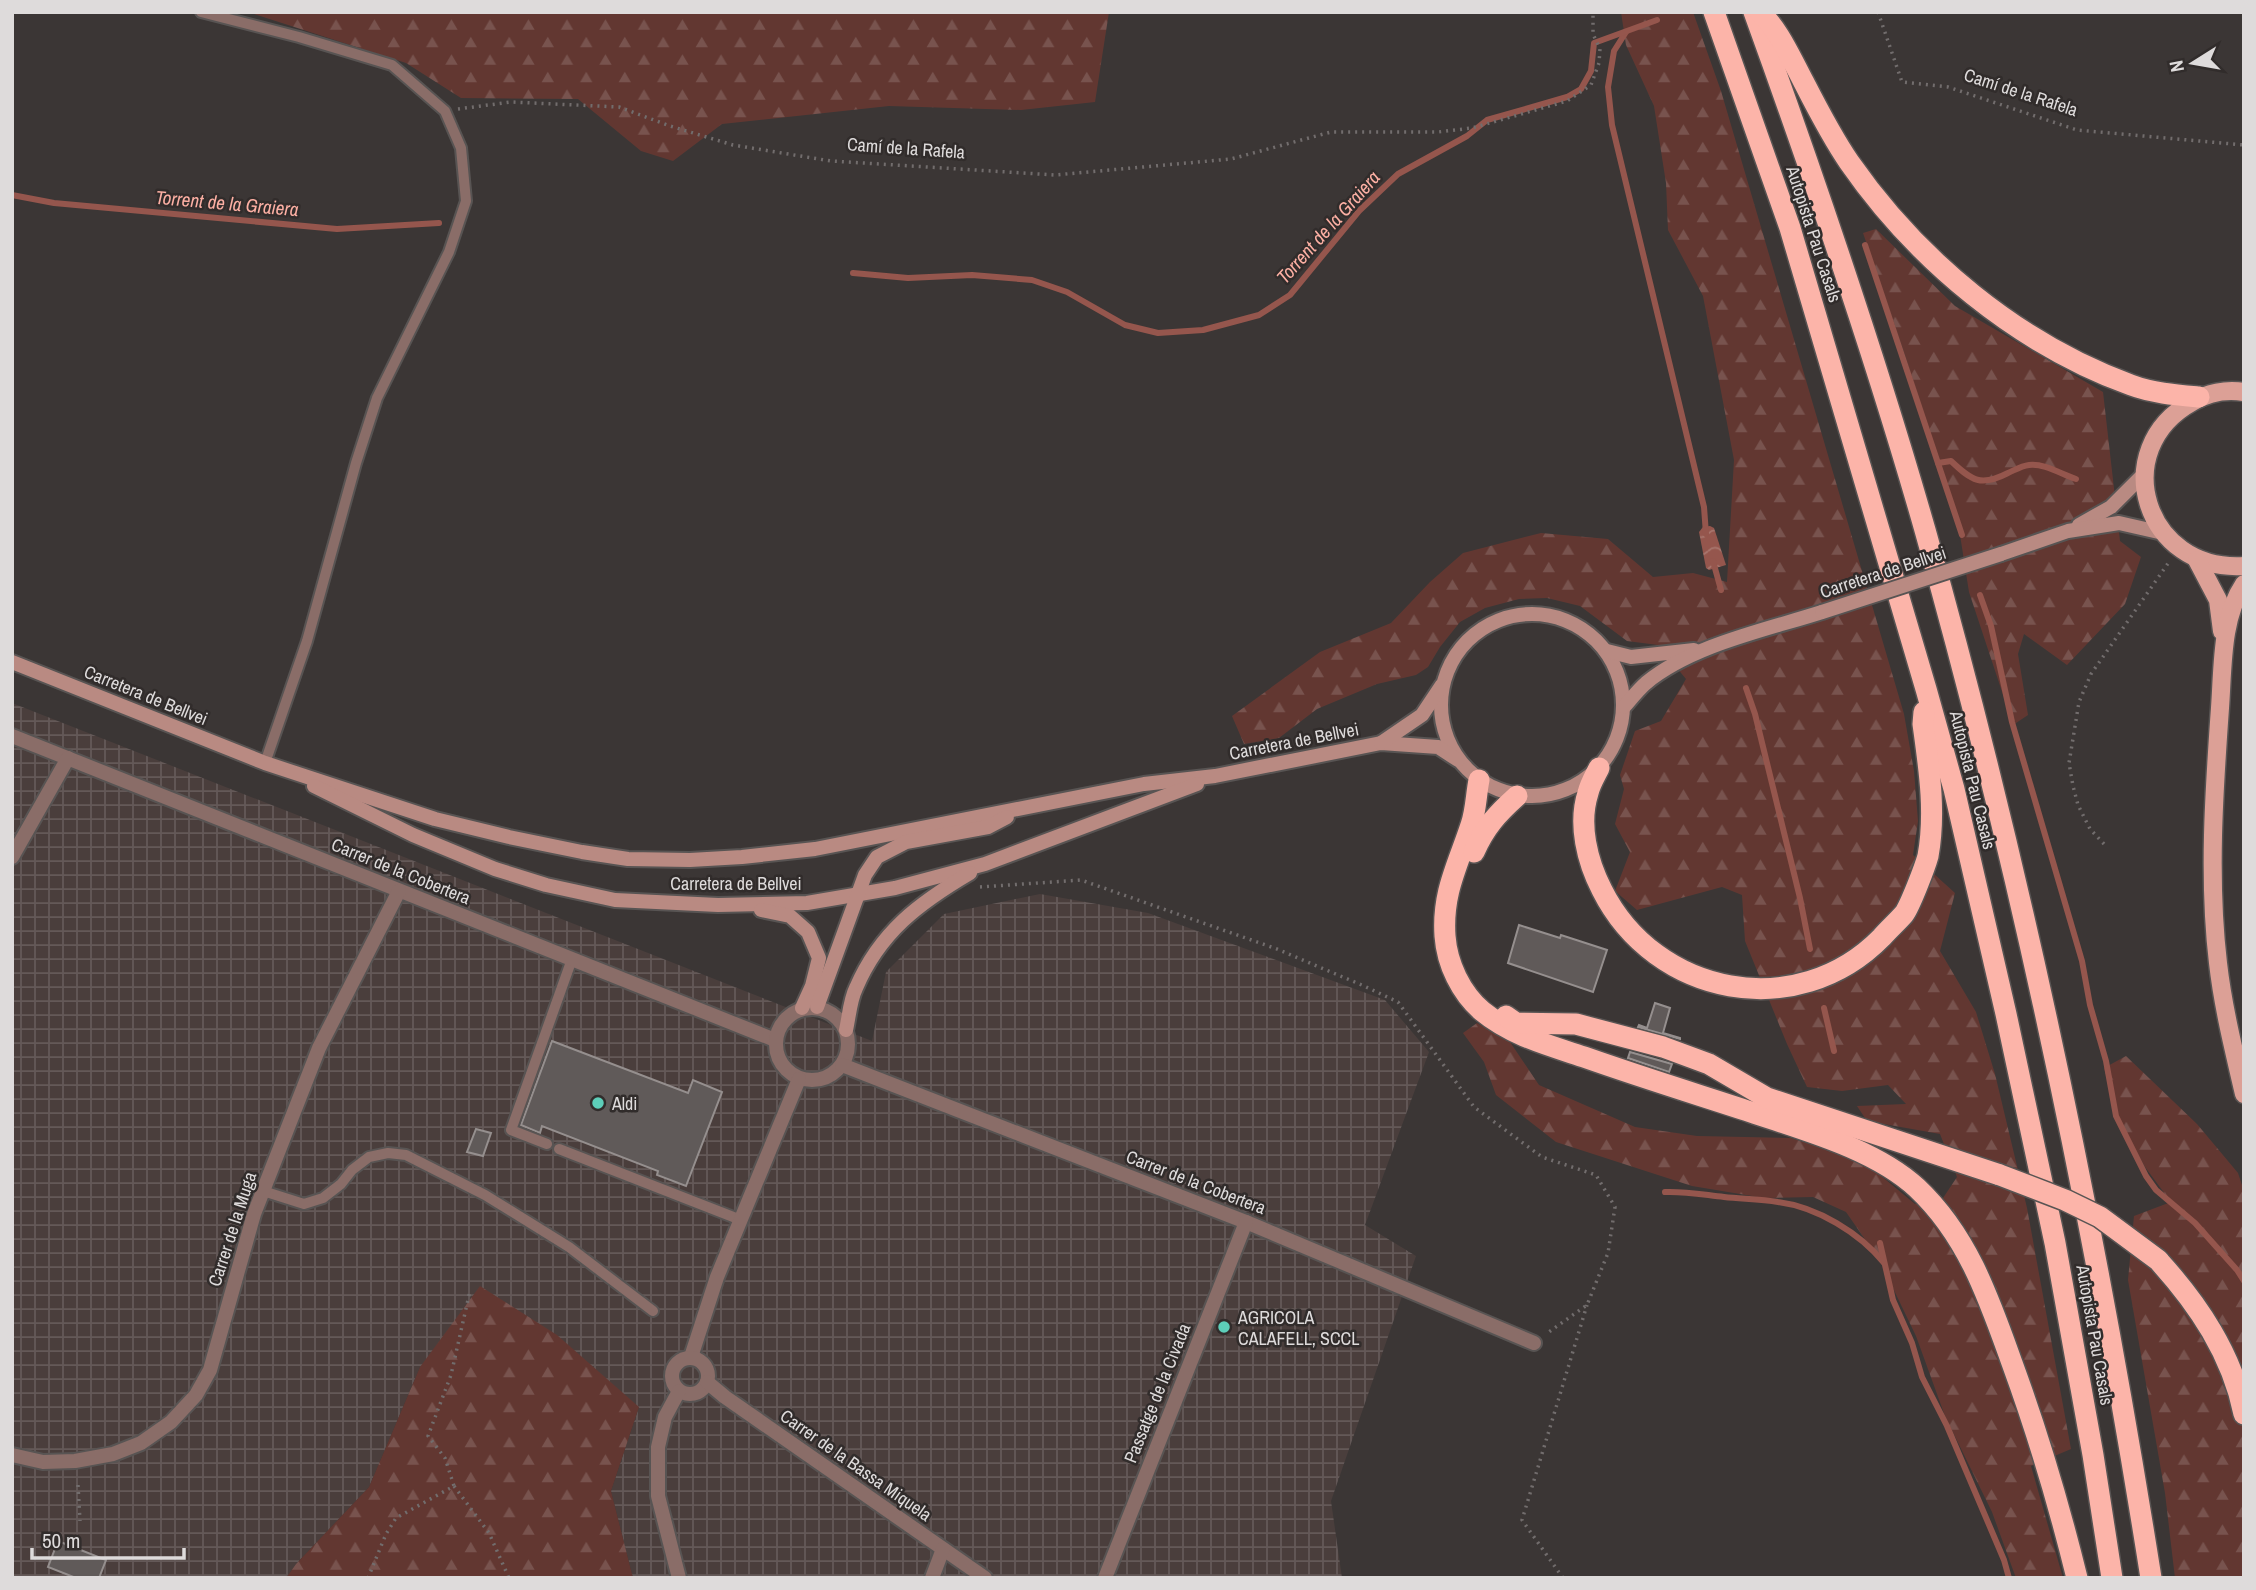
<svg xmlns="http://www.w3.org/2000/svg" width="2256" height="1590" font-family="'Archivo Narrow',sans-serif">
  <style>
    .industrial { fill: url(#industrial-grid) }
    .forest { fill: url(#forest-firs) }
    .water { fill: url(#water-waves) }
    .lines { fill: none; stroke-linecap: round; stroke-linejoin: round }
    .stream { stroke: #95564d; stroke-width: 6 }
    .building { fill: #605a59; stroke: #958f8e; stroke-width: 2 }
    .lane-casing { stroke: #585453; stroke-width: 14 }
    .street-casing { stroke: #585453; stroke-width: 18 }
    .secondary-casing { stroke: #585453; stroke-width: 18 }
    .primary-casing { stroke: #585453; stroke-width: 21 }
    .highway-casing { stroke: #585453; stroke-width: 24 }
    .path { stroke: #726d6d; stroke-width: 3.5; stroke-dasharray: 2 5; stroke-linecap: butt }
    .lane { stroke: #8a6d68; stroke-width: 10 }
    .street { stroke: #8a6d68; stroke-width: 14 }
    .secondary { stroke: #b98a82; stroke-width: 14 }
    .primary { stroke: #dca096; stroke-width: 18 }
    .highway { stroke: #fcb4a9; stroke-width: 21 }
    .secondary-bridge-casing { stroke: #585453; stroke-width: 18; stroke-linecap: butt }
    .highway-bridge-casing { stroke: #585453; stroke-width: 24; stroke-linecap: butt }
    .secondary-bridge { stroke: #b98a82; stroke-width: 14 }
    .highway-bridge { stroke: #fcb4a9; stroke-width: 21 }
    .poi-dot { fill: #5dceb9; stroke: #312c2b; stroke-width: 2.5 }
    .labels { text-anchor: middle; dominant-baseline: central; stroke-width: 5; stroke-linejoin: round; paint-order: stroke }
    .street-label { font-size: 18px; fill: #dedbdb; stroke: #312c2b }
    .poi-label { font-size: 18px; fill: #dedbdb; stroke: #312c2b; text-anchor: start }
    .water-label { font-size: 19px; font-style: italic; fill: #fdb0a4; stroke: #312c2b }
  </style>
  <defs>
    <pattern id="industrial-grid" width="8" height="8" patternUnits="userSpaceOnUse" patternTransform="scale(1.75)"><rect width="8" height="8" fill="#4a3e3c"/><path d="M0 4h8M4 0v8" fill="none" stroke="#645958"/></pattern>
    <pattern id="forest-firs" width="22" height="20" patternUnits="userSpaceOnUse" patternTransform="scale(1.75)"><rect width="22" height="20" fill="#623731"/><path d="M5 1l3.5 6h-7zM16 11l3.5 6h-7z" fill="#78534e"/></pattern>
    <pattern id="water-waves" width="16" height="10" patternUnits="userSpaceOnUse" patternTransform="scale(1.75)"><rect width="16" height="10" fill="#95564d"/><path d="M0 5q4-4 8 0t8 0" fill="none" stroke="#a8766e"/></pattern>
  </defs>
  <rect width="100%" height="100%" fill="#3b3635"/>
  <polygon class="industrial" points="12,703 872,1041 886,972 944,914 1040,894 1148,913 1385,1000 1429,1052 1365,1225 1416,1256 1331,1501 1342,1578 633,1578 611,1491 639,1407 420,1367 369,1487 296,1564 286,1578 12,1578"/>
  <g class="forest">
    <polygon points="248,12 1109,12 1095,102 1021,110 889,106 722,124 673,161 641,151 578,99 461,98 406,63"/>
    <polygon points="1621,12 1693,12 1721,91 1904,714 1914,771 1918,821 1913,855 1955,893 1940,951 1976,1012 1995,1074 2027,1208 2071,1449 2031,1466 2063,1578 2016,1578 1992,1512 1945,1416 1916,1336 1880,1261 1846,1212 1813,1197 1764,1198 1692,1186 1556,1142 1496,1095 1484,1062 1463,1033 1477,1023 1510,1042 1539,1085 1635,1127 1697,1136 1791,1138 1826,1149 1874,1170 1915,1204 1943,1198 1957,1177 1940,1134 1867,1121 1857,1106 1906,1104 1888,1085 1842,1091 1807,1087 1787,1044 1745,941 1742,895 1722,887 1637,910 1615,891 1630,852 1615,824 1624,789 1620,775 1635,731 1661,721 1686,679 1658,645 1627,641 1580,606 1547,598 1519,599 1485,608 1460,622 1440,647 1428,667 1416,675 1377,684 1317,709 1279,738 1244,744 1232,716 1320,652 1391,623 1430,582 1463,553 1541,533 1608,539 1653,577 1693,573 1727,582 1734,460 1703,296 1668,230 1666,183 1654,106 1626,45"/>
    <polygon points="1876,229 1955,306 2103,392 2120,541 2141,557 2125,604 2067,665 2024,634 2018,654 2028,715 2013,725 1969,592 1958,522 1905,355 1863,233"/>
    <polygon points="2126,1056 2197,1124 2238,1173 2244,1191 2244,1578 2175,1578 2165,1493 2128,1280 2134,1216 2171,1202 2145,1167 2120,1121 2104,1068"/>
    <polygon points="480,1286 557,1335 639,1407 611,1491 633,1578 286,1578 296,1564 369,1487 420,1367"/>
  </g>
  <polygon class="water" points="1710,526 1714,528 1726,565 1709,570 1706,568 1699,532 1703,527"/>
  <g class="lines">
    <g class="stream">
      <polyline points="1626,32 1614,51 1608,87 1612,125 1704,507 1706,534"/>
      <polyline points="12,195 54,203 337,229 439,223"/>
      <polyline points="1865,245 1962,535"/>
      <polyline points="853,273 908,278 972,275 1032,280 1067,292 1125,325 1158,333 1203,330 1259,315 1290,295 1359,211 1398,174 1467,136 1487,120 1567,97 1581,89 1591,71 1594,43 1657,20"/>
      <path d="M1938,463L1951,461C1972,481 1981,487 2008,473C2015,470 2021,466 2029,465C2044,463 2061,474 2076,479"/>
      <polyline points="1713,561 1721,590"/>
      <polyline points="1980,595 1991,626 2012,722 2082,961 2090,1005 2106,1061 2116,1116 2146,1176 2156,1190 2195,1223 2237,1270 2244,1281"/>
      <polyline points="1746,688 1755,714 1800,898 1810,949"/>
      <polyline points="1824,1008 1834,1051"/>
      <path d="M1665,1192C1684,1191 1705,1195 1724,1197C1742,1199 1760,1199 1778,1202C1817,1207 1860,1233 1884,1263"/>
      <polyline points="1880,1243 1893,1300 1912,1343 1922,1377 1947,1426 2004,1560 2009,1578"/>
    </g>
  </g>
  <g class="building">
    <polygon points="1519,925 1560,938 1561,935 1607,950 1593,992 1508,963"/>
    <polygon points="1655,1003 1670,1008 1663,1033 1680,1038 1680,1039 1638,1027 1639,1025 1647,1028"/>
    <polygon points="552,1041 688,1093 693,1080 722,1092 686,1186 657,1175 658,1171 542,1126 540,1133 521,1125"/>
    <polygon points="1630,1052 1672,1064 1669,1072 1628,1058"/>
    <polygon points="476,1129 491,1133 483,1156 467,1152"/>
    <polygon points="58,1541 106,1560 99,1578 76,1578 48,1567"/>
  </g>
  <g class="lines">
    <defs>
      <g id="lane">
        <polyline points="201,12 299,37 392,65 445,111 461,148 466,201 449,252 377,398 356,463 307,641 265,763"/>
        <polyline points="547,1144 511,1130 572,959"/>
        <polyline points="559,1149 741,1220"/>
        <polyline points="263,1191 304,1204 323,1198 341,1184 352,1170 369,1157 388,1153 406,1155 485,1195 569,1247 653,1311"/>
      </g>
      <g id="street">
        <polyline points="12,736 775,1040"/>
        <polyline points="12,857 68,758"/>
        <circle cx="812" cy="1044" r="36"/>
        <polyline points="842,1065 1246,1222 1534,1343"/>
        <polyline points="691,1357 717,1277 799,1079"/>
        <circle cx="690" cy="1376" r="18"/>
        <polyline points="707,1382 725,1397 985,1578"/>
        <polyline points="679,1391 665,1417 658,1447 658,1496 679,1578"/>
        <polyline points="12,1455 43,1462 75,1461 113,1454 141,1443 171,1422 196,1395 210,1370 254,1214 319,1048 399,891"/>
        <polyline points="932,1578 943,1549"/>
        <polyline points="1105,1578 1246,1222"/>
      </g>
      <g id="secondary">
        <polyline points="2079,525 2111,507 2145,473"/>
        <polyline points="2001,554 2068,531 2119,523 2163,533"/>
        <circle cx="1532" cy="705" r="91"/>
        <polyline points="1607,651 1631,657 1694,650"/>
        <polyline points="12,662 265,763 435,819 509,837 582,852 628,859 690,860 742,857 815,849 1144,784 1215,776 1381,743 1438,747 1458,760"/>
        <path d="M1624,707C1631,699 1638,690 1646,683C1692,645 1766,630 1822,612"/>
        <polyline points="1381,743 1422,715 1442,685"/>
        <polyline points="314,786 413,835 495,869 546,885 615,900 718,905 807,903 895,888 985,864 1197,784"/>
        <polyline points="761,910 790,916 808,932 819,958 812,986 802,1008"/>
        <polyline points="817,1007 865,875 877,857 906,842 988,827 1007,817"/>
        <path d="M846,1030C849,1017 850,1000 856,988C880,932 919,903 970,873"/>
      </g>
      <g id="primary">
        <path d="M2244,392C2226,389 2207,393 2192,402C2107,449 2144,572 2244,566"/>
        <polyline points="2197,560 2218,600 2222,631"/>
        <path d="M2244,584C2221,618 2223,667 2220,708C2214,792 2208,879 2218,963C2223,1007 2234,1051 2244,1094"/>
      </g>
      <g id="highway">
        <polyline points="1714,12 1790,228 1926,689 1954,789 2006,1014 2055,1243 2093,1455 2112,1578"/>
        <path d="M1754,12C1816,183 1875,355 1925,530C2022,874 2095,1224 2151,1578"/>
        <path d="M1760,12C1777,29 1786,48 1797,69C1813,100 1829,133 1849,162C1917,260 2018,344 2131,385C2152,393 2177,395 2199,397"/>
        <path d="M1599,768C1595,776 1590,784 1588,793C1578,824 1587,861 1602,890C1655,996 1797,1024 1882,937C1889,929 1897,922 1904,914C1910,906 1925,867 1928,856C1936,812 1929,768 1923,724L1924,712"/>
        <path d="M1479,780C1476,795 1476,811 1471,825C1458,865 1442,892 1445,936C1447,964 1461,993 1482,1011C1512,1036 1551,1046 1587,1058C1641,1077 1696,1094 1751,1112C1804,1130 1875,1149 1917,1188C1968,1236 1989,1299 2012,1363C2038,1434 2059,1505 2077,1578"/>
        <path d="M1474,852C1485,827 1497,814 1517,796"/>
        <polyline points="1506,1016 1516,1023 1576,1024 1663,1047 1709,1064 1767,1098 2000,1175"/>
        <path d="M2158,1260C2198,1304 2232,1354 2244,1414"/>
      </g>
    </defs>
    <use href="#lane" class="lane-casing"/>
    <use href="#street" class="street-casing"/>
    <use href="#secondary" class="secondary-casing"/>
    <use href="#primary" class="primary-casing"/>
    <use href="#highway" class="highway-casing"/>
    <g class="path">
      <polyline points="1878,12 1902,82 1948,87 2077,130 2244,145"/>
      <polyline points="458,109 511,102 619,107 670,126 733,145 831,161 1055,175 1231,159 1331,132 1438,132 1472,128 1567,101 1591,85 1599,63 1600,49 1593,34 1593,12"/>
      <polyline points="2104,844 2090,829 2078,805 2073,786 2069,763 2079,702 2091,674 2169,562"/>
      <polyline points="980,887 1081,880 1277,949 1364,986 1398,1002 1474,1107 1542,1157 1596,1175 1615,1207 1608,1253 1587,1305 1546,1334"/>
      <polyline points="78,1485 80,1521"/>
      <polyline points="454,1486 489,1533 509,1578"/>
      <polyline points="368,1578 386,1534 396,1518 454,1486 445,1458 428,1436 451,1375 470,1291"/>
      <polyline points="1563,1578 1522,1520 1587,1305"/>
    </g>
    <use href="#lane" class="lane"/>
    <use href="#street" class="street"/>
    <use href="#secondary" class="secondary"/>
    <use href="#primary" class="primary"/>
    <use href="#highway" class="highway"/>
    <defs>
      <polyline id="secondary-bridge" points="1822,612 2001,554"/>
      <polyline id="highway-bridge" points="2000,1175 2065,1200 2100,1217 2158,1260"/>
    </defs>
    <use href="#secondary-bridge" class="secondary-bridge-casing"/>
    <use href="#highway-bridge" class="highway-bridge-casing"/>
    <use href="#secondary-bridge" class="secondary-bridge"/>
    <use href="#highway-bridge" class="highway-bridge"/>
  </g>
  <g class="poi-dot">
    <circle cx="598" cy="1103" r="7"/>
    <circle cx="1224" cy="1327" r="7"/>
  </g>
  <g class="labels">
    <g class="street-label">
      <text transform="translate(2021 92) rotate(18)">Camí de la Rafela</text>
      <text transform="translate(906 148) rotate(4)">Camí de la Rafela</text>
      <text transform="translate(1814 234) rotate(72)">Autopista Pau Casals</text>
      <text transform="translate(1883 572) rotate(-18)">Carretera de Bellvei</text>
      <text transform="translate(146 695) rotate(22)">Carretera de Bellvei</text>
      <text transform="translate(1294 741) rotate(-11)">Carretera de Bellvei</text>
      <text transform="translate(1973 780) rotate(76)">Autopista Pau Casals</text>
      <text transform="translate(401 871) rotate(22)">Carrer de la Cobertera</text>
      <text x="736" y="883">Carretera de Bellvei</text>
      <text transform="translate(1196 1182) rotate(21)">Carrer de la Cobertera</text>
      <text transform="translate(232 1229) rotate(-72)">Carrer de la Muga</text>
      <text transform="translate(2095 1335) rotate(80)">Autopista Pau Casals</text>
      <text transform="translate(1157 1393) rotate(-68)">Passatge de la Civada</text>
      <text transform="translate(856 1465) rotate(35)">Carrer de la Bassa Miquela</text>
    </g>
    <g class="poi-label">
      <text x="612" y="1103">Aldi</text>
      <text x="1238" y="1317">AGRICOLA<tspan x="1238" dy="21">CALAFELL, SCCL</tspan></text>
    </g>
    <g class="water-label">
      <text transform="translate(227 203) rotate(5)">Torrent de la Graiera</text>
      <text transform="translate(1328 227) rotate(-48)">Torrent de la Graiera</text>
    </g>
  </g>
  <rect width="2256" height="1590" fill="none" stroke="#dedbdb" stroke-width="28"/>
  <g transform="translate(2193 63) rotate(259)" stroke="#312c2b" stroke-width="5" paint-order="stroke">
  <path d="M0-5L12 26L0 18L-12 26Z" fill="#dedbdb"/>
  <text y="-10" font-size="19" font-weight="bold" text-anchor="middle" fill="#dedbdb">N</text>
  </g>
  <path d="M32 1548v10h152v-10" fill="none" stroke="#dedbdb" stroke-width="3.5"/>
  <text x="42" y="1548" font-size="21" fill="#dedbdb" stroke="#312c2b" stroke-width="5" paint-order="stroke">50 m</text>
</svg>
